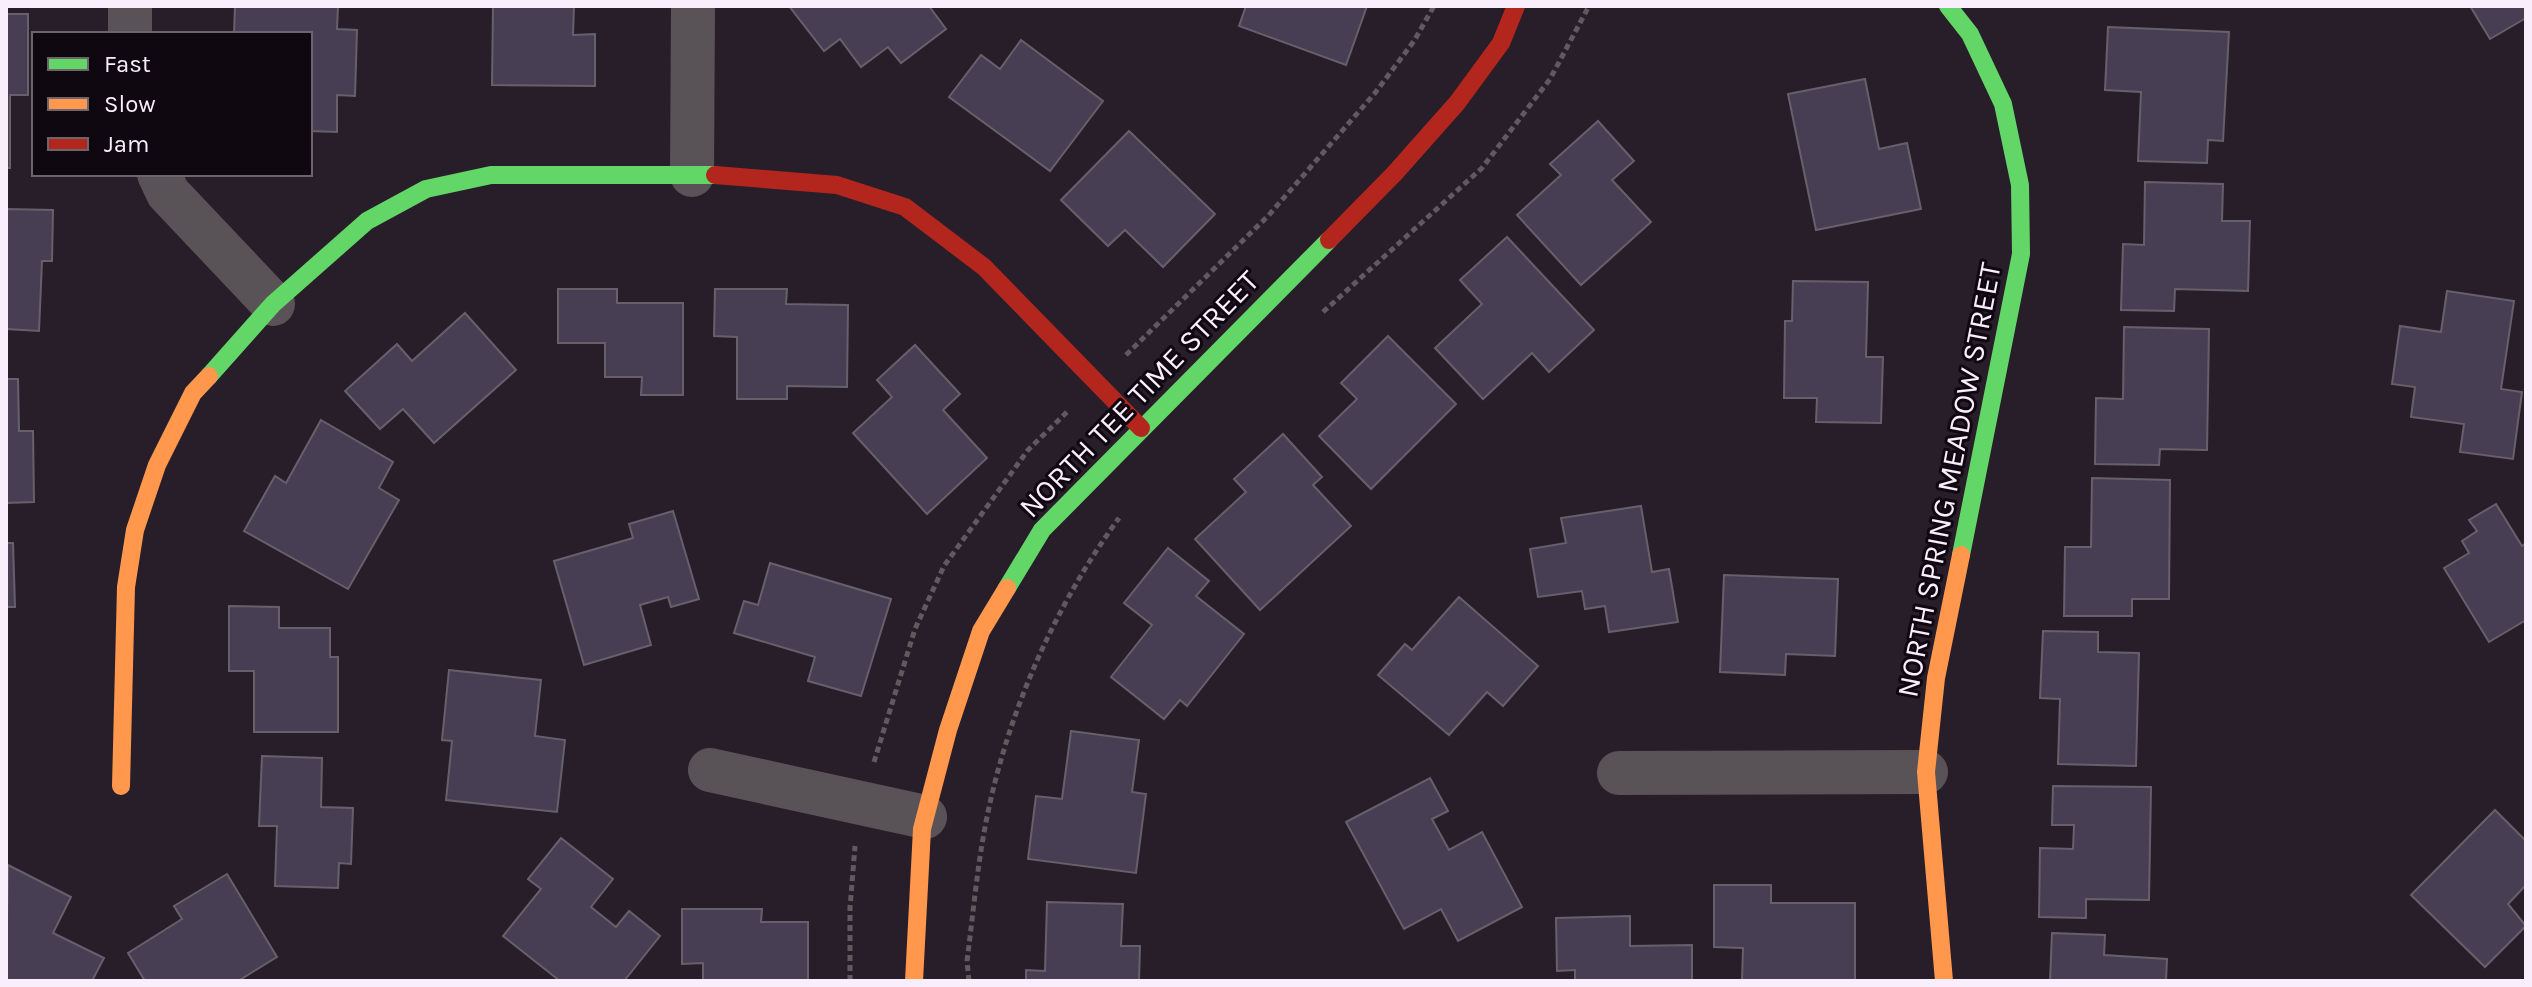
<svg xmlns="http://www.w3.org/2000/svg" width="2532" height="987" font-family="Karla,sans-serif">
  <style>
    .building { fill: #473e53; stroke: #66606b; stroke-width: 2 }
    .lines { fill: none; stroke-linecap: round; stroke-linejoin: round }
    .path { stroke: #605a60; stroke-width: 5; stroke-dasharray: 6 4; stroke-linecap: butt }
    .street { stroke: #595358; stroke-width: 44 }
    .fast { stroke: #63d668; stroke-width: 18 }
    .slow { stroke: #ff974d; stroke-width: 18 }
    .jam { stroke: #b3261e; stroke-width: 18 }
    .labels { text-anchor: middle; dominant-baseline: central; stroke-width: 6; stroke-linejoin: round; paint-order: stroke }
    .street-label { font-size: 30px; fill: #f9eefb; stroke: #0f0810 }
  </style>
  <rect width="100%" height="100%" fill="#281e2a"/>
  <g class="building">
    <polygon points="235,6 338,6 337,29 357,30 355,96 337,95 337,132 310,131 310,34 234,34"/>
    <polygon points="493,6 574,6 573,35 595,34 595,86 492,85"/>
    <polygon points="789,6 929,6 946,29 901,63 888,47 861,67 840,39 824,51"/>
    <polygon points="1246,6 1367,6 1346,65 1239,26"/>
    <polygon points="2470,6 2526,6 2526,18 2490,39"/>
    <polygon points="6,14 28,14 28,95 10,95 10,168 6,168"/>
    <polygon points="2108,27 2229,32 2223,141 2208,140 2207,163 2138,161 2141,92 2105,90"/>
    <polygon points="1021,40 1103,101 1050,171 949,97 981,55 1000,69"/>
    <polygon points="1865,79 1879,149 1907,143 1921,209 1816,230 1788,94"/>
    <polygon points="1598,121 1634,161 1612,180 1651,222 1581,285 1517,215 1561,175 1550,164"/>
    <polygon points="1129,131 1215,214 1163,267 1125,230 1108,246 1061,200"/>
    <polygon points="2145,182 2223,184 2222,221 2250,221 2248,291 2175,289 2174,311 2121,310 2123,244 2144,245"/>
    <polygon points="6,209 53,210 52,261 42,261 39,331 6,329"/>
    <polygon points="1507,237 1594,330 1549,372 1532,353 1483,399 1435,348 1482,304 1460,280"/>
    <polygon points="1793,281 1868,282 1866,357 1883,357 1881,423 1816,422 1817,398 1784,398 1785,321 1792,321"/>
    <polygon points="558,289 617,289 617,303 683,303 683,395 641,395 642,377 605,377 605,343 558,343"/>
    <polygon points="715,289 787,289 786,304 848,305 847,387 787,386 787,399 737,399 737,337 714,336"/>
    <polygon points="2447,291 2514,301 2501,389 2522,392 2513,459 2460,452 2464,424 2411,417 2415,387 2392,384 2400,326 2441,332"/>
    <polygon points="465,313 516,370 434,443 403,409 380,429 345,391 397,344 412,361"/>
    <polygon points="2124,327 2209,329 2207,450 2160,449 2159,465 2095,464 2096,398 2123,399"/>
    <polygon points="1388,336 1456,404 1371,489 1319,436 1357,399 1341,383"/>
    <polygon points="915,345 960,394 943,410 987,458 927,514 853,433 892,397 877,380"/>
    <polygon points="6,379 18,379 19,431 33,431 34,502 6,503"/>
    <polygon points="321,420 393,462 379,488 399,500 348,589 244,531 275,476 286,483"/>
    <polygon points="1283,434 1322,477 1313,485 1351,526 1260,610 1195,539 1246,492 1234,479"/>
    <polygon points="2092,478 2170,480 2169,599 2132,599 2132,616 2064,616 2065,547 2091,547"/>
    <polygon points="2496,504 2522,546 2526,543 2526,620 2489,642 2444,568 2469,553 2462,541 2477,531 2469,520"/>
    <polygon points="1641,506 1652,572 1669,569 1678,622 1609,632 1605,606 1585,609 1582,591 1538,597 1530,549 1566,543 1561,518"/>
    <polygon points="673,511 699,599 671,607 668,597 640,605 651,645 584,665 554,561 633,538 629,524"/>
    <polygon points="6,543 13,543 15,607 6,607"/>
    <polygon points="1168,548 1209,581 1196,596 1244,634 1187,706 1180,700 1164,719 1111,677 1152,625 1124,603"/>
    <polygon points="770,563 891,599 861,696 808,681 815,657 734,633 744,601 758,605"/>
    <polygon points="1724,575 1838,579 1835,656 1786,654 1785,675 1720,672"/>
    <polygon points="1459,597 1538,666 1503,706 1487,692 1449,735 1378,675 1405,644 1412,650"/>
    <polygon points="229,606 279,607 279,628 330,628 330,657 338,657 338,732 254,732 254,671 229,671"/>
    <polygon points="2043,631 2098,632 2098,652 2139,653 2136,766 2058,764 2060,699 2040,698"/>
    <polygon points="449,670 541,680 535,736 565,740 557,812 446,800 452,741 442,740"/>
    <polygon points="1071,731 1139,740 1132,792 1146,794 1136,873 1028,859 1036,796 1062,799"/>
    <polygon points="262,756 322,758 321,807 353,808 351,864 339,863 338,888 275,886 277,826 259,826"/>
    <polygon points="1430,778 1448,811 1432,819 1449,850 1482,832 1522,907 1458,941 1441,909 1404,929 1346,822"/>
    <polygon points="2053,786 2151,787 2149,900 2086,899 2086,918 2039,917 2040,848 2073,849 2074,825 2052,825"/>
    <polygon points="2495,810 2526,841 2526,885 2508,904 2526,926 2485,967 2411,895"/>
    <polygon points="561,838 613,879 591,907 616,927 629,911 660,936 624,981 560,981 503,936 541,889 528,879"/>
    <polygon points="8,865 71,897 53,933 104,958 92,981 6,981"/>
    <polygon points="227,874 277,957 238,981 145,981 128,953 182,919 174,906"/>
    <polygon points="1714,885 1771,885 1771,903 1855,903 1855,981 1742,981 1743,948 1714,947"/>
    <polygon points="1047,902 1123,904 1121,946 1140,946 1139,981 1026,981 1026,970 1045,971"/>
    <polygon points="682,909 762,909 761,922 808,922 808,981 703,981 703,963 682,964"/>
    <polygon points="1630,916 1630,946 1692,945 1692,981 1575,981 1575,970 1557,971 1556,918"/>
    <polygon points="2052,933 2105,935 2104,955 2167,959 2166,981 2050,981"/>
  </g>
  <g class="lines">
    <g class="path">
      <polyline points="1323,312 1482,168 1550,79 1589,6"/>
      <polyline points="1126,355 1268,216 1375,93 1414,41 1434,6"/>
      <polyline points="874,762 915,629 944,566 1028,450 1067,412"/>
      <polyline points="850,981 850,908 855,846"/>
      <path d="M969,981L967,961C973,915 977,868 986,822C1007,714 1054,607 1119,518"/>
    </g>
    <g class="street">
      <polyline points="130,6 130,34"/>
      <polyline points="159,174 168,193 273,304"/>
      <polyline points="692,175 693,6"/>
      <polyline points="710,770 925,817"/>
      <polyline points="1619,773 1926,772"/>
    </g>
    <g class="fast">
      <polyline points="1948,6 1970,34 2003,104 2020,185 2021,254 1961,555"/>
      <polyline points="209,376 273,304 367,221 426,189 491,175 715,175"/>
      <polyline points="1007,588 1042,530 1329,240"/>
    </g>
    <g class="slow">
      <polyline points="121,786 126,587 135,530 157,465 193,393 209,376"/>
      <polyline points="914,981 922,829 948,730 981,631 1007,588"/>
      <polyline points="1944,981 1926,772 1936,678 1961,555"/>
    </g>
    <g class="jam">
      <polyline points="715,175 837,185 905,207 984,267 1141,428"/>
      <polyline points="1329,240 1394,174 1457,103 1501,43 1516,6"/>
    </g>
  </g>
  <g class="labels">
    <g class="street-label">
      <text transform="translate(1139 394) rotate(-46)">NORTH TEE TIME STREET</text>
      <text transform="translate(1949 480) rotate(-79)">NORTH SPRING MEADOW STREET</text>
    </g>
  </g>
  <rect width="2532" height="987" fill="none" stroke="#f9eefb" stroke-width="16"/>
  <rect x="32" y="32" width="280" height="144" fill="#0f0810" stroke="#6d646e" stroke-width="2"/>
  <rect x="48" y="58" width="40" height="12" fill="#63d668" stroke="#6d646e" stroke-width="2"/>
  <text x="104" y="72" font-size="24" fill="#f9eefb">Fast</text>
  <rect x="48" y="98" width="40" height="12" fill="#ff974d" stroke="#6d646e" stroke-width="2"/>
  <text x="104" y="112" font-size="24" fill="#f9eefb">Slow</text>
  <rect x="48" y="138" width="40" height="12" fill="#b3261e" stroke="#6d646e" stroke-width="2"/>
  <text x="104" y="152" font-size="24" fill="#f9eefb">Jam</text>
</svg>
